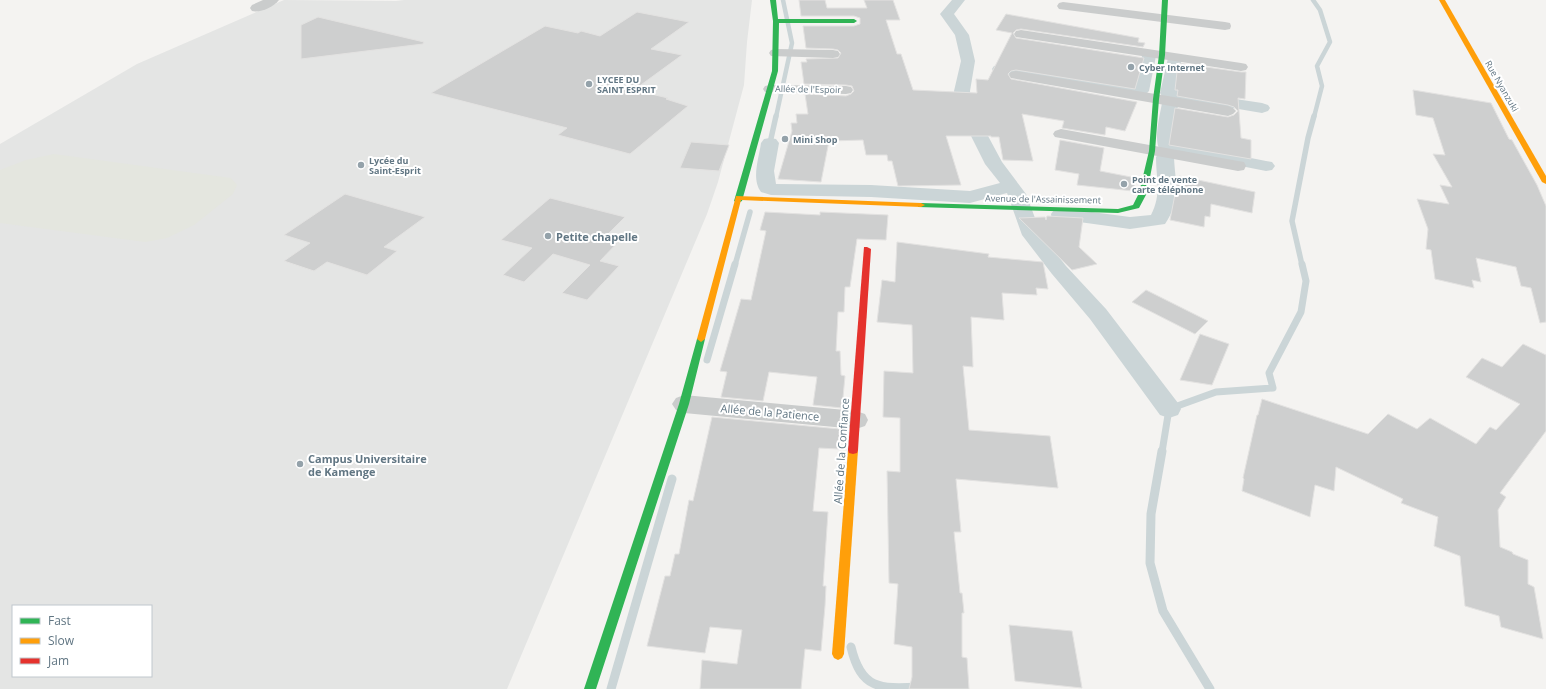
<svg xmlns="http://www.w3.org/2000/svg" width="1546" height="689" font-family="'Open Sans',sans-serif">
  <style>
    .built { fill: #e4e5e4; fill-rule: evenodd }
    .green { fill: #e4e6df }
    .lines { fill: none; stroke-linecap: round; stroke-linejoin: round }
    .stream-far3 { stroke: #cbd5d7; stroke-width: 4.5 }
    .stream-far2 { stroke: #cbd5d7; stroke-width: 5.5 }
    .stream-far1 { stroke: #cbd5d7; stroke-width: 7 }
    .stream { stroke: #cbd5d7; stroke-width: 9 }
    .canal { fill: #cbd5d7; fill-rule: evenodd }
    .building { fill: #cecfcf; stroke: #e3e2e1 }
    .street { fill: #cacccc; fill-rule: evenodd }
    .fast { fill: #30b455; fill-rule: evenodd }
    .slow { fill: #ff9f0a; fill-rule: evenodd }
    .jam { fill: #e5322d; fill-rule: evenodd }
    .poi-dot { fill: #94a2aa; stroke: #fff; stroke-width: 1.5 }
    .labels { text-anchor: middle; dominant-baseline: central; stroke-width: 4; stroke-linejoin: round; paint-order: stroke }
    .far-poi-label { font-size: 9px; font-weight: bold; fill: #617683; stroke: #fff; text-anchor: start }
    .far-street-label { font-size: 9px; fill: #617683; stroke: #fff }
    .poi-label { font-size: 11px; font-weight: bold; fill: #617683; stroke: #fff; text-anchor: start }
    .street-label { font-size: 11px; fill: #617683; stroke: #fff }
  </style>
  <rect width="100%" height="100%" fill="#f4f3f1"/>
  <path class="built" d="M284,0L396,1L404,0H752L747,42L744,85L718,182L707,214L507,689H0V144L137,64ZM13,606H151V676H13Z"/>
  <polygon class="green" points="54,154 231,178 237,185 233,194 194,225 167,238 145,242 0,223 0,170 26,160"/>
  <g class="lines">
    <g class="stream-far3">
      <polyline points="1313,0 1320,10 1330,42 1317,66 1322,86 1314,117"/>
      <polyline points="776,117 792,43 783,0"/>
    </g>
    <g class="stream-far2">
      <polyline points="770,143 776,116"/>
      <polyline points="735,265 750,212"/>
      <polyline points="1302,265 1292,221 1308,138 1314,116"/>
    </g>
    <g class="stream-far1">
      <polyline points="707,360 735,264"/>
      <polyline points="1162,452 1169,409 1216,392 1273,388 1269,373 1301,312 1306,281 1302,264"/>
    </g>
    <g class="stream">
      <polyline points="1162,451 1151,514 1150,563 1163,611 1210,689"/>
      <path d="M851,647C861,689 879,689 919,687"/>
      <polyline points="611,689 672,479"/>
    </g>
    <g class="canal">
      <path d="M952,0H965L954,14L969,35L975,61L970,91L973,108L1002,162L1026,194L1041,234L1066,266L1106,309L1178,403L1181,409L1178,415L1169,418L1160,415L1090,319L1052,274L1022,235L1007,193L970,203L871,197L771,195L761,192C751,179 759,158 761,143L764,139L770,138L776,139L779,143L774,171L776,184L871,185L970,191L1000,183L985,164L957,108L954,91L961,61L955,35L940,14Z"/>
      <polygon points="1149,52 1154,53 1156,56 1149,91 1146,94 1141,96 999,73 994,72 992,69 994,66 999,65 1135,85 1142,56 1144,53"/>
      <polygon points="1175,54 1180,55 1182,58 1176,90 1262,103 1268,105 1270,108 1268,111 1262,113 1162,96 1160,93 1168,58 1170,55"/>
      <path d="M1170,98L1176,100L1178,103L1175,143L1266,161L1272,162L1275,166L1272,170L1266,171L1160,150C1153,140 1160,115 1162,103L1164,100Z"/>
      <path d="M1165,152L1171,153L1174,157C1175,184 1182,199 1165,224L1130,229L1072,221L1069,225L1062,227L1055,225L1052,221L1051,214L1054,210L1061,208L1130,217L1151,215C1162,194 1156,179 1156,157L1159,153Z"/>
    </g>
  </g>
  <g class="building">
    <polygon points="799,0 825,0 827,8 867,8 864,0 893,0 900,20 886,20 897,54 901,54 913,90 977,93 976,79 988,80 1012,33 996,30 1006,14 1139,38 1138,42 1145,43 1143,47 1021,29 1016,30 1013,33 1016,38 1144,58 1135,89 1016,70 1011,71 1008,74 1011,79 1137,102 1125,131 1106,127 1105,135 1062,128 1064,121 1022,114 1033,161 1003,160 999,137 991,137 991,136 946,136 961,185 898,186 892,161 888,161 887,155 866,155 863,140 829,141 821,182 778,179 792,131 791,123 797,123 796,114 808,114 805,94 846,96 851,94 854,91 852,86 846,85 804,84 801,62 807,62 806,59 838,58 841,53 838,50 833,49 806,48 803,26 854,26 860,24 860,18 854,16 801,16"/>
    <polygon points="637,12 689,22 651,49 682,55 634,90 668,98 666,99 688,106 630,154 558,135 567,128 431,93 545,26 578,33 581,31 600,36"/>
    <polygon points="318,17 424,42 423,44 301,59 301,25"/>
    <polygon points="1178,63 1241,72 1246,72 1245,99 1238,98 1241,138 1251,140 1251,159 1169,145 1175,108 1228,117 1234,115 1238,111 1234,107 1228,105 1177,96 1178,90 1175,90"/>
    <polygon points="1413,90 1491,103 1509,139 1512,140 1537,185 1546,206 1546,322 1540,323 1531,288 1521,286 1516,267 1476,258 1481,282 1472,280 1474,288 1435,279 1431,250 1426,249 1428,229 1417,199 1449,204 1440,185 1452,187 1433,154 1445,155 1433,118 1416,115"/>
    <polygon points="1060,140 1104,148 1100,171 1136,178 1133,191 1077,185 1079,174 1055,170"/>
    <polygon points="691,142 729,145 719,171 680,168"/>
    <polygon points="1179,176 1255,192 1252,213 1211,204 1210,217 1205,216 1204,227 1170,220 1177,184 1179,184"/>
    <polygon points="345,194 425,217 384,247 397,251 367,275 327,262 314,271 284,261 310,243 284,235"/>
    <polygon points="550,198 625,217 608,234 622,238 600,261 619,266 587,300 562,293 590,265 553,254 524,282 503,275 532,248 501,240"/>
    <polygon points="765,212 820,215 820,212 888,215 886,240 857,239 850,287 845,287 844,312 838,312 836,351 840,351 841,375 845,376 842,408 813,405 817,377 769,372 763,401 721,397 727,372 720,371 741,299 751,300 766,231 760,230"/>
    <polygon points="1047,216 1083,218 1079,247 1097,264 1072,270 1019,218 1045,217 1046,220"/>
    <polygon points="897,242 989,254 988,257 1043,262 1048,289 1036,288 1037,295 1002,293 1004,320 971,317 973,367 963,366 969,430 1050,436 1058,488 956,479 961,532 954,532 960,593 962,593 964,613 962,613 962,657 967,658 969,689 909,689 912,677 912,647 894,644 898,584 889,583 887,471 900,472 900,418 883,417 884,371 913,373 912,325 877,322 882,280 895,282"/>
    <polygon points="1146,290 1208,321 1195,334 1132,302"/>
    <polygon points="1200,334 1229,344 1212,385 1180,380"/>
    <polygon points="1523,344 1546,355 1546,431 1500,493 1506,497 1498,510 1500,547 1512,552 1513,554 1528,560 1528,584 1534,587 1543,639 1501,627 1499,616 1465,606 1460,556 1434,546 1438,517 1401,503 1403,499 1336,467 1334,491 1315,485 1310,517 1242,491 1244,479 1243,478 1257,415 1258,415 1262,399 1368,434 1388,414 1417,429 1430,418 1476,444 1490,427 1496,430 1520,404 1466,377 1482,358 1502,367"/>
    <polygon points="712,417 840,429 839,449 819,448 813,511 828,512 823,586 826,586 825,606 821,651 805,649 801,689 700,689 702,660 737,664 742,630 710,627 705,653 647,646 665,576 670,576 675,554 679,554 689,500 693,501"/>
    <polygon points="1009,625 1072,631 1082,688 1015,681"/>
  </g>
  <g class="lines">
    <g class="street">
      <path d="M263,0H279C274,7 260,13 252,11L250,8L252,5Z"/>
      <polygon points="1063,2 1225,22 1230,23 1231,26 1230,29 1225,30 1059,9 1057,6 1059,3"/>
      <polygon points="1021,30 1241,63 1246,64 1248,67 1246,70 1241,71 1016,37 1014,34 1016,31"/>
      <polygon points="776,49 833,50 838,51 840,54 838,57 833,58 771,56 769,53 771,50"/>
      <polygon points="1016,71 1228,106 1233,108 1236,111 1233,114 1228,116 1011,78 1009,75 1011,72"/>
      <polygon points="770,85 846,86 851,87 853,90 851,93 846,94 765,92 763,89 765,86"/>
      <polygon points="1061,129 1238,161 1244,162 1246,166 1244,170 1238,171 1055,137 1053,134 1055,131"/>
      <polygon points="684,395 856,411 865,414 868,420 865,426 856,429 684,413 676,410 672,404 676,398"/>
    </g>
    <g class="fast">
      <polygon points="770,0 776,0 778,19 854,19 857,21 854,23 779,23 778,71 742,201 738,203 734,201 772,71 773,21"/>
      <polygon points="1162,0 1168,0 1165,55 1159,99 1155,151 1147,193 1139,208 1118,213 918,207 918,203 921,203 1118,209 1133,205 1139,193 1149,151 1153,99 1159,55"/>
      <polygon points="701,336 705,339 689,404 596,689 584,689 679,404 697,339"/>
    </g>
    <g class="slow">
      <polygon points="1439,0 1445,0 1546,176 1546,184 1542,182"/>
      <polygon points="736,196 921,203 925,205 921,207 741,200 705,339 701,342 697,339"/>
      <polygon points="853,446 857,447 858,450 844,654 842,658 838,660 834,658 832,654 848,450 849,447"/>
    </g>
    <polygon class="jam" points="864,247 867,247 871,249 858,450 857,453 853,454 849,453 848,450"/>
  </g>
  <g class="poi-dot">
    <circle cx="1131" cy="67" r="4"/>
    <circle cx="589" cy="84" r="4"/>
    <circle cx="785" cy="139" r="4"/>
    <circle cx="361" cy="165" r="4"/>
    <circle cx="1124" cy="184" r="4"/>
    <circle cx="548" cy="236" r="4"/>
    <circle cx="300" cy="464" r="4"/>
  </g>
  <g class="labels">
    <g class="far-poi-label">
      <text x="1139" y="67">Cyber Internet</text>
      <text x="597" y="79">LYCEE DU<tspan x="597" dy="10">SAINT ESPRIT</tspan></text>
      <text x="793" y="139">Mini Shop</text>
      <text x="369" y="160">Lycée du<tspan x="369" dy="10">Saint-Esprit</tspan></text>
      <text x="1132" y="179">Point de vente<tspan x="1132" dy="10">carte téléphone</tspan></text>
    </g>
    <g class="far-street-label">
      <text transform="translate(1502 86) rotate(60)">Rue Nyanzuki</text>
      <text transform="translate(808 89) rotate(1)">Allée de l'Espoir</text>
      <text transform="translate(1043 199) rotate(1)">Avenue de l'Assainissement</text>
    </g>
    <g class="poi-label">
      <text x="556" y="236">Petite chapelle</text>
      <text x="308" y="458">Campus Universitaire<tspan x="308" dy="13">de Kamenge</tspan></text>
    </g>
    <g class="street-label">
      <text transform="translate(770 412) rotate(5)">Allée de la Patience</text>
      <text transform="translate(841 451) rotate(-86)">Allée de la Confiance</text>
    </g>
  </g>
  <rect x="12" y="605" width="140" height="72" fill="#ffffff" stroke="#c0c8cd"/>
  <rect x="20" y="618" width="20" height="6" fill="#30b455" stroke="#c0c8cd"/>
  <text x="48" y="625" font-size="12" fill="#617683">Fast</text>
  <rect x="20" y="638" width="20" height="6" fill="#ff9f0a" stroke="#c0c8cd"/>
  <text x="48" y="645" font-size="12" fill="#617683">Slow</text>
  <rect x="20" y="658" width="20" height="6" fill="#e5322d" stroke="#c0c8cd"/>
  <text x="48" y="665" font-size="12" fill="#617683">Jam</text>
</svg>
